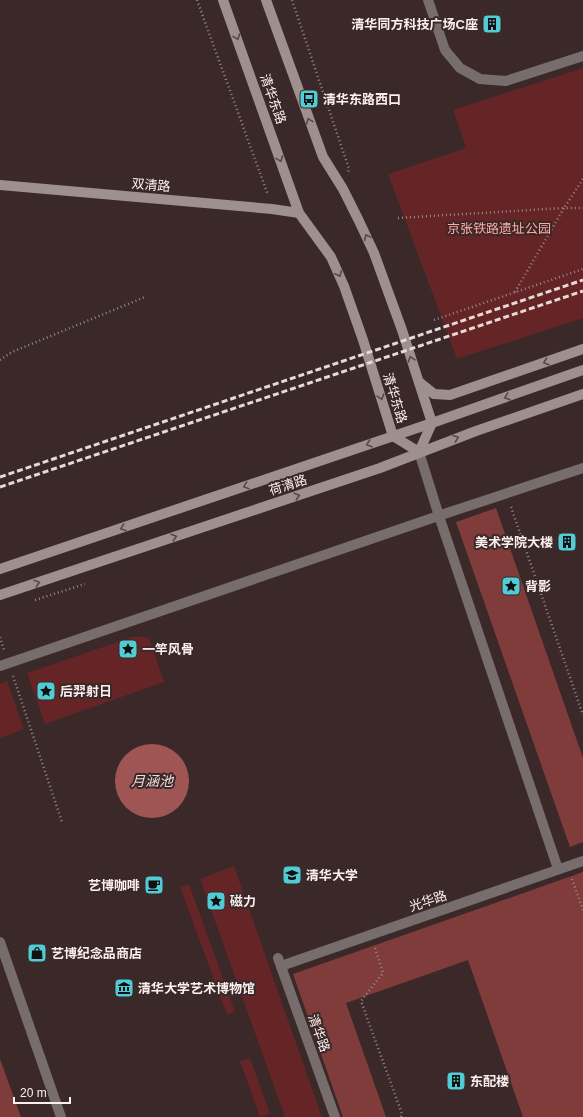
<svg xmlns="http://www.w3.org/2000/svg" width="583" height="1117" font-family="Helvetica,'Noto Sans SC',sans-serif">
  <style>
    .green { fill: #652425 }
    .forest { fill: #803b3b }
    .water { fill: #9e5554 }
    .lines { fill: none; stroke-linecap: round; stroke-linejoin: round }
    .path { stroke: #978988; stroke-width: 2.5; stroke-dasharray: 1 3; stroke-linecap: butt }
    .lane { stroke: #766d6c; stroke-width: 10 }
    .street { stroke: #766d6c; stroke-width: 10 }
    .secondary { stroke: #9e908f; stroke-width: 10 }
    .rail { stroke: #e6dad9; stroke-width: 3; stroke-dasharray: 6 3; stroke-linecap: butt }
    .oneway { stroke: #584847 }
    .labels { text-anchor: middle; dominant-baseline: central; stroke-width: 4; stroke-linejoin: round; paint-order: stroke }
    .poi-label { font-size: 13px; font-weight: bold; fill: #fcf0ef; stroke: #3a2928; text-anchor: start }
    .street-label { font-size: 13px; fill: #fcf0ef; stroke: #3a2928 }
    .park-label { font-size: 13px; fill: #fea9a5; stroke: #3a2928 }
    .water-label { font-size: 14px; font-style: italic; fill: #f1dbd9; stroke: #3a2928 }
  </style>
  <rect width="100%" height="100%" fill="#3a2928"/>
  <g class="green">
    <polygon points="583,68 583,318 457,359 388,174 466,148 453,110"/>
    <polygon points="135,636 149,638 164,682 45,724 27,673"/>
    <polygon points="7,681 24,729 0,738 0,684"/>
    <polygon points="234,866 322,1117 285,1117 200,879"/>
    <polygon points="189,884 235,1012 227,1015 180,887"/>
    <polygon points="250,1058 270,1114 260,1117 240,1061"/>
  </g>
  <g class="forest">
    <polygon points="496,508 583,758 583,842 570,847 456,522"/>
    <polygon points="583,872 583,1117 523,1117 468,960 346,1003 386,1117 343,1117 293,974"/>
    <polygon points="0,1059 21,1117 0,1117"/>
  </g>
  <circle class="water" cx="152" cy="781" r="37"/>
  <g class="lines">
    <g class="path">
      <polyline points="197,0 268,195"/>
      <polyline points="292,0 349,169 348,172"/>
      <polyline points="398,218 564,208 583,179"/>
      <polyline points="515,292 564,208 583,208"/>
      <polyline points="434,320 583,269"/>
      <polyline points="0,360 12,352 145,297"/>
      <polyline points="511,507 583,715"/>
      <polyline points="35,600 85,584"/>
      <polyline points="0,637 4,650"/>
      <polyline points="13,676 62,822"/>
      <polyline points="572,879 583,910"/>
      <polyline points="375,948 383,973 361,1001 402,1114 401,1117"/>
    </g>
    <g class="lane">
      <polyline points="428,0 445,50 460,68 480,79 506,81 583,56"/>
      <polyline points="419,452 439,516 558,869"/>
      <polyline points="0,666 447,513 583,468"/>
      <polyline points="0,942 61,1117"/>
    </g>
    <g class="street">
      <polyline points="278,958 335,1117"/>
      <polyline points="281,966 583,861"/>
    </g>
    <g class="secondary">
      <polyline points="223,0 299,213 331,257 344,286 363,340 393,436 419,452"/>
      <polyline points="266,0 323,157 343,189 359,221 374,253 402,330 432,423 419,452"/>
      <polyline points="0,185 272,209 299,213"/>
      <polyline points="419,382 434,394 450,395 583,349"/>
      <polyline points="0,569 432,423 583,370"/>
      <polyline points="0,595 380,468 476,431 583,394"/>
    </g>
    <g class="rail">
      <polyline points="0,477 583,280"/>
      <polyline points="0,487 583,291"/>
    </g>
  </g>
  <defs><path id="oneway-chevron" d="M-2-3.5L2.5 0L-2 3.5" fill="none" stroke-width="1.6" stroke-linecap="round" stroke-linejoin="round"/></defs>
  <g class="oneway">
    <use href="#oneway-chevron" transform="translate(237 37) rotate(70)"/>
    <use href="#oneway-chevron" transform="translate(309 121) rotate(-111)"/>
    <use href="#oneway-chevron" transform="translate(280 159) rotate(70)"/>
    <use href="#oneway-chevron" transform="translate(367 237) rotate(-114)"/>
    <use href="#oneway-chevron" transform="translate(339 274) rotate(65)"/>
    <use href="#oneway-chevron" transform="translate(411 359) rotate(-108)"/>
    <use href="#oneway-chevron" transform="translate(546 362) rotate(161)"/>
    <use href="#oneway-chevron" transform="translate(381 397) rotate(73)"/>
    <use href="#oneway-chevron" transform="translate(507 397) rotate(161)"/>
    <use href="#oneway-chevron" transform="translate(456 438) rotate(-20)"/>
    <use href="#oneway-chevron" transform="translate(369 444) rotate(161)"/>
    <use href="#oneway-chevron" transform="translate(246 486) rotate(161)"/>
    <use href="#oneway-chevron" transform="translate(297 496) rotate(-18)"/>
    <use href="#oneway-chevron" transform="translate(123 528) rotate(161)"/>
    <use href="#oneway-chevron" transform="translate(174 537) rotate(-18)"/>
    <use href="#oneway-chevron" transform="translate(37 583) rotate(-18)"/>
  </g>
  <defs>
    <symbol id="building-square" viewBox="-11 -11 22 22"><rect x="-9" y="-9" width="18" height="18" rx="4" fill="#51ccd5" stroke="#3a2928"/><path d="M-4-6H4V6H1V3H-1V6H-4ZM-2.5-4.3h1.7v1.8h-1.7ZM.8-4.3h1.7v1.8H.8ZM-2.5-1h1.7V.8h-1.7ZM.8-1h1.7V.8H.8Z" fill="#111"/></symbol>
    <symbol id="bus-square" viewBox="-11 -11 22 22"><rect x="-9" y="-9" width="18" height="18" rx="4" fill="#51ccd5" stroke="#3a2928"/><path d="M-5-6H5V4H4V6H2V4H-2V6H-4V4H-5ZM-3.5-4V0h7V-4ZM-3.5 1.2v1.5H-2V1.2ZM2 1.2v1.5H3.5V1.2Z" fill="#111"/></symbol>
    <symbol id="sight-square" viewBox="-11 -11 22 22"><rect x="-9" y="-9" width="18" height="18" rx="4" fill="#51ccd5" stroke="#3a2928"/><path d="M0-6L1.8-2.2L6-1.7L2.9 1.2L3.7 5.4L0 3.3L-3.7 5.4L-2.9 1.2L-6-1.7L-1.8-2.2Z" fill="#111"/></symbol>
    <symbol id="university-square" viewBox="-11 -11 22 22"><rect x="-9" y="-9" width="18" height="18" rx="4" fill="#51ccd5" stroke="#3a2928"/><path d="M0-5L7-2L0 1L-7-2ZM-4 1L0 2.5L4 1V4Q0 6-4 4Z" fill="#111"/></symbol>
    <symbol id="cafe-square" viewBox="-11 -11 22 22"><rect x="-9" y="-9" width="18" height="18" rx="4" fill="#51ccd5" stroke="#3a2928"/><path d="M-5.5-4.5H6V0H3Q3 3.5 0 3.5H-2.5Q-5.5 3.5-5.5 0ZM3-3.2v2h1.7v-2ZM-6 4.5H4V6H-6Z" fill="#111"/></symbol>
    <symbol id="shop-square" viewBox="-11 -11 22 22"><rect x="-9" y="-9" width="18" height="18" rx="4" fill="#51ccd5" stroke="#3a2928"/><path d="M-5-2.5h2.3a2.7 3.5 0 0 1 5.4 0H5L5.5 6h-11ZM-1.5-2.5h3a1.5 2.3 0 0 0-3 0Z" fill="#111"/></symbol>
    <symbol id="museum-square" viewBox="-11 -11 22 22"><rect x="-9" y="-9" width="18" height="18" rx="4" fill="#51ccd5" stroke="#3a2928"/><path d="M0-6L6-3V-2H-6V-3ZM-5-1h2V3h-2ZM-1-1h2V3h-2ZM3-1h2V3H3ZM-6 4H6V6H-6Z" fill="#111"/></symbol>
  </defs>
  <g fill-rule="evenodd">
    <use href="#building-square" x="481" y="13" width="22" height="22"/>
    <use href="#bus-square" x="298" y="88" width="22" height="22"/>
    <use href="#building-square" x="556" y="531" width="22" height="22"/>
    <use href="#sight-square" x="500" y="575" width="22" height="22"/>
    <use href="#sight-square" x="117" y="638" width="22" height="22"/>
    <use href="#sight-square" x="35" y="680" width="22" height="22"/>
    <use href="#university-square" x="281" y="864" width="22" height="22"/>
    <use href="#cafe-square" x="143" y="874" width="22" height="22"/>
    <use href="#sight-square" x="205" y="890" width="22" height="22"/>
    <use href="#shop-square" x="26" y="942" width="22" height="22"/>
    <use href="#museum-square" x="113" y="977" width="22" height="22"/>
    <use href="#building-square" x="445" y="1070" width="22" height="22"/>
  </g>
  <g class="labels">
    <g class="poi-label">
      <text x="478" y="24" text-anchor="end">清华同方科技广场C座</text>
      <text x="323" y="99">清华东路西口</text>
      <text x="553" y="542" text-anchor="end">美术学院大楼</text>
      <text x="525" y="586">背影</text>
      <text x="142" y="649">一竿风骨</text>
      <text x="60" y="691">后羿射日</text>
      <text x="306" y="875">清华大学</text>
      <text x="140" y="885" text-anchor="end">艺博咖啡</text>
      <text x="230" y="901">磁力</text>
      <text x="51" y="953">艺博纪念品商店</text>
      <text x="138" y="988">清华大学艺术博物馆</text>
      <text x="470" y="1081">东配楼</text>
    </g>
    <g class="street-label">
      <text transform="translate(273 99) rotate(70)">清华东路</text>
      <text transform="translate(151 185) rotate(5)">双清路</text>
      <text transform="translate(395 398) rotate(73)">清华东路</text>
      <text transform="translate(288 485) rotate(-18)">荷清路</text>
      <text transform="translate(428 901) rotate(-19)">光华路</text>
      <text transform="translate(319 1033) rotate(70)">清华路</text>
    </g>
    <g class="park-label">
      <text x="499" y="228">京张铁路遗址公园</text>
    </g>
    <g class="water-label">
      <text x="152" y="781">月涵池</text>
    </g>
  </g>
  <path d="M14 1097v6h56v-6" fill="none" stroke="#fcf0ef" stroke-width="2"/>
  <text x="20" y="1097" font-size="12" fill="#fcf0ef" stroke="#3a2928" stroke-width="3" paint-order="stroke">20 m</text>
</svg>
